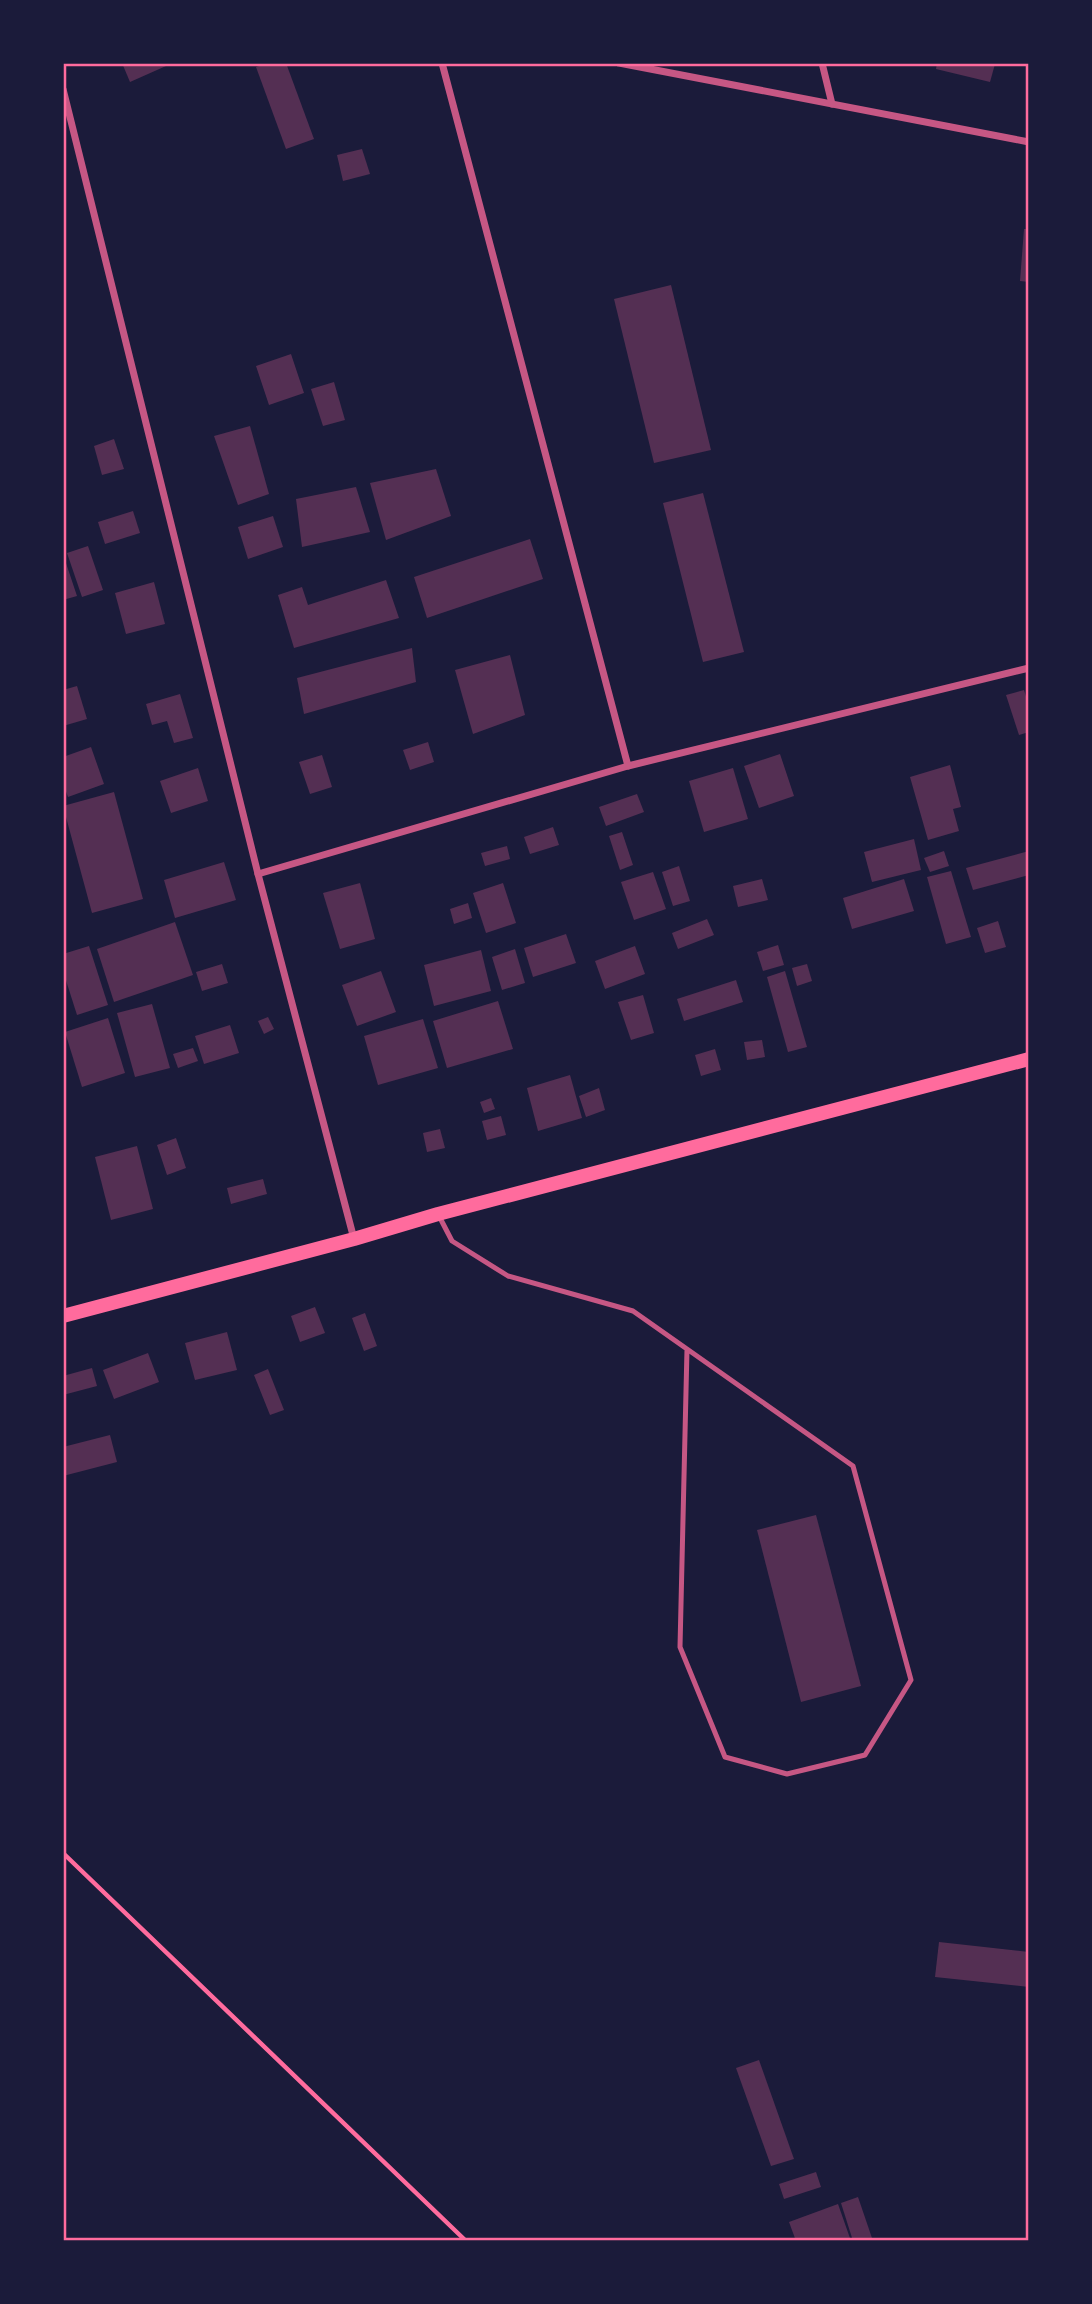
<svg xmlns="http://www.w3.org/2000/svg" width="1092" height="2304" font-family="'Nunito Sans',sans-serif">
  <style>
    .building { fill: #542f53 }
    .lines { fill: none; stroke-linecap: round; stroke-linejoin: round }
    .path { stroke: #ff6b9d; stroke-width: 4.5 }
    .service { stroke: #c65784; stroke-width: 5 }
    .minor { stroke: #c65784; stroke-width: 7 }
    .secondary { stroke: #ff6b9d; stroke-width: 14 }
    .neatline { fill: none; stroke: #ff6b9d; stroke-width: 2.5 }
  </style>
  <rect width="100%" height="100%" fill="#1b1b3a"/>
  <g class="building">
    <polygon points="122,63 165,63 166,66 130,82"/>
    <polygon points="268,63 286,63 314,139 286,149 256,67"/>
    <polygon points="937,63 992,63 995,64 990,82 936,69"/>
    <polygon points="362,149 370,174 343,181 337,155"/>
    <polygon points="1024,229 1029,229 1029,282 1020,281"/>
    <polygon points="671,285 711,450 654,463 614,299"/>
    <polygon points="291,354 304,393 269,405 256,366"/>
    <polygon points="334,382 345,420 323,426 311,389"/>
    <polygon points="250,426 269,494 238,505 214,436"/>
    <polygon points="114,439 124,469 102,475 94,446"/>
    <polygon points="436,469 451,516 386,540 370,483"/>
    <polygon points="356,487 370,532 302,547 296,499"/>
    <polygon points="703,493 744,652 703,662 663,503"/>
    <polygon points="133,511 140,533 105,544 98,522"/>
    <polygon points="273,516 283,547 248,559 238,527"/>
    <polygon points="530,539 543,579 427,618 414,577"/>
    <polygon points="88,546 103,590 82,597 67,553"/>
    <polygon points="63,554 77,596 63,600"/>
    <polygon points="386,580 399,618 294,648 278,595 302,587 308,605"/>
    <polygon points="154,582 165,624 126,634 115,593"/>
    <polygon points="412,648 416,682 304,714 297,678"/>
    <polygon points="510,655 525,715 473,734 455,670"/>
    <polygon points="77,686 87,719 63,726 63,690"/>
    <polygon points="1024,690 1029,706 1029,732 1019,735 1006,695"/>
    <polygon points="180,694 193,738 174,743 167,721 152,725 146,704"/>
    <polygon points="428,742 434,762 410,770 403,750"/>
    <polygon points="91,747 104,784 68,797 63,783 63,757"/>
    <polygon points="780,754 794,796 759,808 744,766"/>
    <polygon points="322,755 332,787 310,794 299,762"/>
    <polygon points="950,765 961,807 953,809 959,831 928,840 910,777"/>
    <polygon points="198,768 208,801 171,813 160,781"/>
    <polygon points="733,768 748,819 704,832 689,781"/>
    <polygon points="114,792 143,899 92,913 63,806"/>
    <polygon points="637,794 644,812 606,826 599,807"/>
    <polygon points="553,827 559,845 530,854 524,837"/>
    <polygon points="622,832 633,865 620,870 609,836"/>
    <polygon points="914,839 921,870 872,882 864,852"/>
    <polygon points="507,846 510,859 485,866 481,853"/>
    <polygon points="944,851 949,866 930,872 924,858"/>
    <polygon points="1029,851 1029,875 973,890 966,868"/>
    <polygon points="224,862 236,900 175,918 164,880"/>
    <polygon points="679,866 690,901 673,906 662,872"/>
    <polygon points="951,871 971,937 946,944 927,877"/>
    <polygon points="653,872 666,909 634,920 621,882"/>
    <polygon points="762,879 768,900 738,907 733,886"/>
    <polygon points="904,879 914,911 852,929 843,898"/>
    <polygon points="360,883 375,939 340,949 323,893"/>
    <polygon points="503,883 516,923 486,933 473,893"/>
    <polygon points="468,903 472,918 454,924 450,909"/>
    <polygon points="707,919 714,935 678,949 672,933"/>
    <polygon points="998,921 1006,947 985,953 977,928"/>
    <polygon points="175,922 193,975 114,1002 97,949"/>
    <polygon points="566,934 576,963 533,977 524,948"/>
    <polygon points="778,945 784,965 763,971 757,952"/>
    <polygon points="89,946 108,1005 77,1015 63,971 63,954"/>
    <polygon points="635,946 645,974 605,989 595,961"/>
    <polygon points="515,949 525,983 502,990 492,957"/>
    <polygon points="481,950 491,991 434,1006 424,965"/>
    <polygon points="222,964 228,983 202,991 196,972"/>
    <polygon points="807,964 812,981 797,986 792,968"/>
    <polygon points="381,971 396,1012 357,1026 342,985"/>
    <polygon points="785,971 807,1047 788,1052 767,977"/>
    <polygon points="736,980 743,1002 684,1021 677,999"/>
    <polygon points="643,995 654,1033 631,1040 618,1002"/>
    <polygon points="498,1001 513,1049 447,1068 433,1021"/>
    <polygon points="152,1004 170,1068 135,1077 117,1013"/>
    <polygon points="268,1017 274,1029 264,1034 258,1021"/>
    <polygon points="108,1018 125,1073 82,1087 65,1032"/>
    <polygon points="423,1019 438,1068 378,1085 364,1036"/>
    <polygon points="230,1025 239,1053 204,1064 195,1036"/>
    <polygon points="762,1040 765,1057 747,1060 744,1042"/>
    <polygon points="193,1048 198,1061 178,1068 173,1054"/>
    <polygon points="715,1049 721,1070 701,1076 695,1055"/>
    <polygon points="570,1075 582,1118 538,1131 527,1088"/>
    <polygon points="599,1088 605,1110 586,1117 579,1096"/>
    <polygon points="491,1098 495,1109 484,1113 480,1102"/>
    <polygon points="501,1116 506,1135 487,1140 482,1121"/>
    <polygon points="440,1129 445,1148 427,1152 423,1133"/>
    <polygon points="176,1138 186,1168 167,1175 157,1145"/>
    <polygon points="137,1146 153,1209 111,1220 95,1157"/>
    <polygon points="263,1179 267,1194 231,1204 227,1188"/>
    <polygon points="315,1307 325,1333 300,1342 291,1316"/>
    <polygon points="365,1313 377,1346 364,1351 352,1318"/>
    <polygon points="227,1332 237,1370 195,1380 185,1343"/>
    <polygon points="148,1353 159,1382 114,1399 103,1370"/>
    <polygon points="92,1368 97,1386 63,1395 63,1376"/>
    <polygon points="268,1369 284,1410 270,1415 254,1375"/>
    <polygon points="110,1435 117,1462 63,1476 63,1447"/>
    <polygon points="816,1515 861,1686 801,1702 757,1530"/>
    <polygon points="939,1942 1029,1952 1029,1987 935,1977"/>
    <polygon points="759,2060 794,2159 771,2166 736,2068"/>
    <polygon points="816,2172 821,2187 784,2199 779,2184"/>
    <polygon points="858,2197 873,2241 853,2241 841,2203"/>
    <polygon points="838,2204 851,2241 796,2241 789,2222"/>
  </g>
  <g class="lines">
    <polyline class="path" points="63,1853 466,2241"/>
    <polyline class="service" points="438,1214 452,1241 508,1276 633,1311 853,1466 911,1680 865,1755 787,1774 725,1757 680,1647 687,1349"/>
    <g class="minor">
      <polyline points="442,63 628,766"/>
      <polyline points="619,63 1029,142"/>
      <polyline points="822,63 832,104"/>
      <polyline points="63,89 258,874 354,1239"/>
      <polyline points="258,874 628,766 1029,668"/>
    </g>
    <polyline class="secondary" points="63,1316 354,1239 438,1214 1029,1059"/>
  </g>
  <rect width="1092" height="2304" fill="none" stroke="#1b1b3a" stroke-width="130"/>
  <rect x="65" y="65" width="962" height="2174" class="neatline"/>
</svg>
